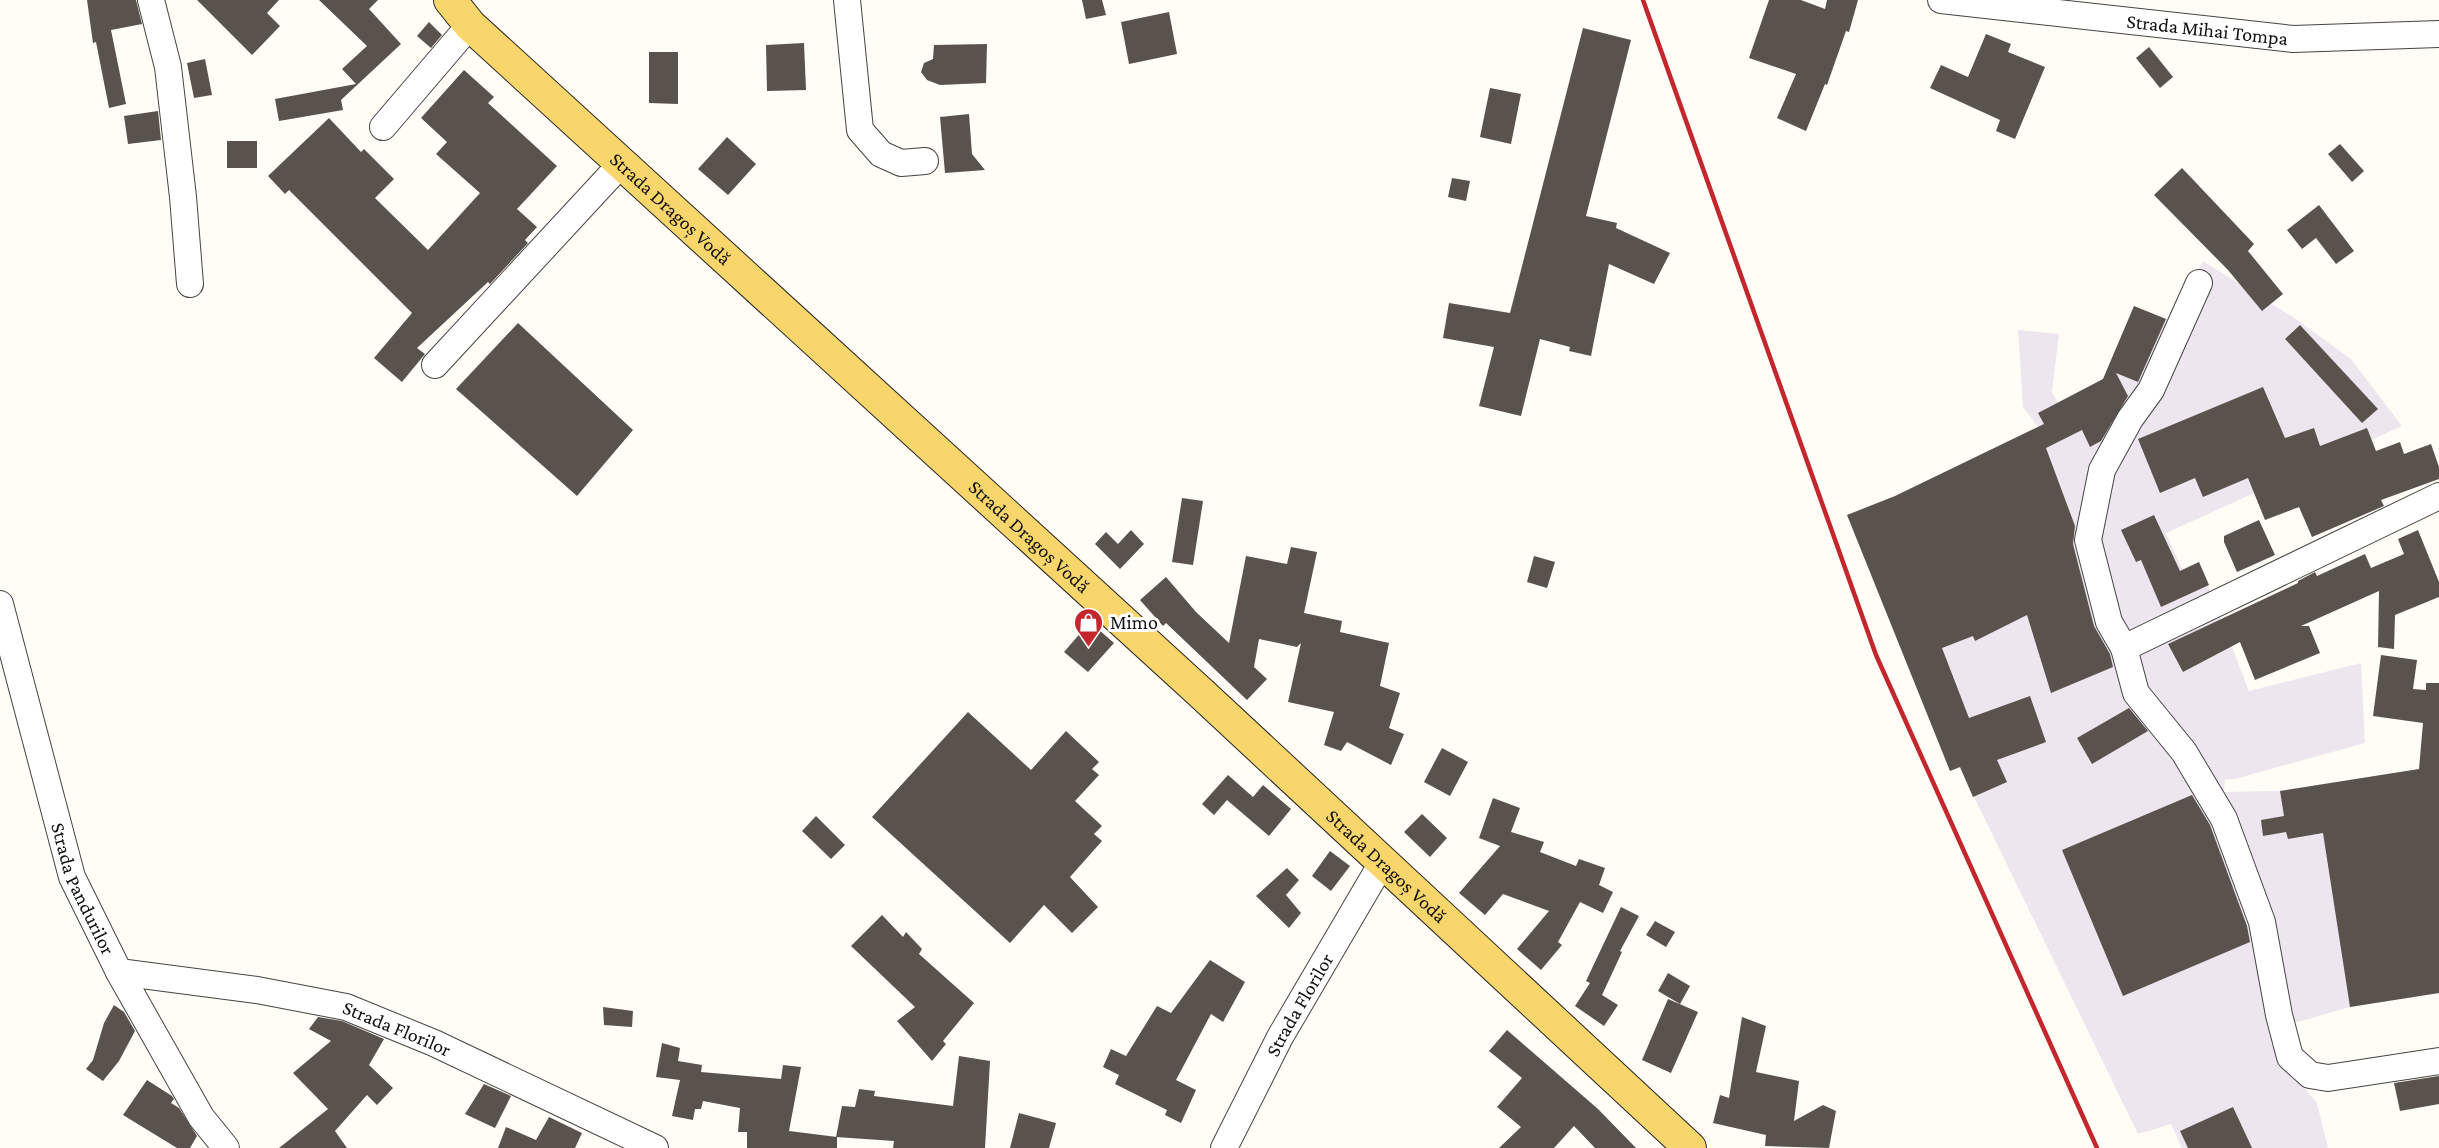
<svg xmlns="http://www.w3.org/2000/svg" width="2439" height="1148" font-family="'Crimson Pro',serif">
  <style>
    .industrial { fill: #eee6ef }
    .building { fill: #5a524d }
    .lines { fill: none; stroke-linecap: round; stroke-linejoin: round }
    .minor-casing { stroke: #444; stroke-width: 28 }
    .major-casing { stroke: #222; stroke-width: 34 }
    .minor { stroke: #fff; stroke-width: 26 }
    .major { stroke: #f9d66b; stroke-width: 32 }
    .rail { stroke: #c4262e; stroke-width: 4.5 }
    .labels { text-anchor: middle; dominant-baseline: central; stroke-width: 6; stroke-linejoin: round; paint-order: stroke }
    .street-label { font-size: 20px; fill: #111; stroke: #fff }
    .poi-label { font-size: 20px; fill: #111; stroke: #fff; text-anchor: start }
  </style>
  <rect width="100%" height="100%" fill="#fffdf5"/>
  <polygon class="industrial" points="2203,261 2293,317 2351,359 2402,426 2166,533 2182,569 2199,562 2249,691 2361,663 2365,743 2235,779 2225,779 2224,792 2280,791 2439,766 2439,993 2350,1007 2294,1023 2284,1065 2317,1103 2328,1148 2182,1148 2171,1124 2138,1134 1960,768 1950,771 1895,496 2038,427 2023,407 2018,330 2059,334 2052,392 2058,403 2115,373 2106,372 2134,306 2174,322"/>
  <g class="building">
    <polygon points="87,0 136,0 142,24 111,30 126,104 109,108 96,42 93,43"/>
    <polygon points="197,0 279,0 267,13 280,26 252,55"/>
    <polygon points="319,0 378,0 369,9 401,44 341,100 343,110 279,121 275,99 356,84 342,69 367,46"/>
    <polygon points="1082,0 1102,0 1106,15 1086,19"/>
    <polygon points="1769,0 1801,0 1825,9 1827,0 1858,0 1849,32 1846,31 1827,85 1825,84 1806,131 1777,118 1796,74 1749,58"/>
    <polygon points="1169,12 1177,54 1129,64 1121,22"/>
    <polygon points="429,22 442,35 431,48 417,36"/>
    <polygon points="1583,28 1631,40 1586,216 1617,223 1616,228 1670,253 1654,284 1609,264 1591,356 1569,351 1570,347 1540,339 1521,416 1479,406 1494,347 1443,338 1449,303 1510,313"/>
    <polygon points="1986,34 2011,44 2008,52 2045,67 2015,139 1996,131 2000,120 1930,88 1941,65 1968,77"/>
    <polygon points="804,43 806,90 767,91 766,45"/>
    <polygon points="987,44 986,83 940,85 927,80 921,72 924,63 933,59 934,45"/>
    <polygon points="2149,47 2173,77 2160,88 2136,58"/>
    <polygon points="649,52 678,52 678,104 649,103"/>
    <polygon points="205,59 212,95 194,98 187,63"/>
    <polygon points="464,70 494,97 488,103 557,166 517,209 537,227 525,240 528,243 490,284 488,282 417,348 425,354 402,382 374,358 412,313 289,190 285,194 268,176 329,118 361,152 364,149 394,179 375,198 428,250 480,193 436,154 447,142 421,118"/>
    <polygon points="1490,88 1521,94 1511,144 1480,137"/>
    <polygon points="158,111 161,140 128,144 124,116"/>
    <polygon points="969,114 972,154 985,170 945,173 940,117"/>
    <polygon points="727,137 756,164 728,195 698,169"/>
    <rect x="227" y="141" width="30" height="27"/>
    <polygon points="2340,144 2364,171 2352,182 2328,154"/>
    <polygon points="2182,168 2254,244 2248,251 2283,294 2262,311 2228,270 2154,195"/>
    <polygon points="1452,178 1470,181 1466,201 1448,197"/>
    <polygon points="2319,205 2354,251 2336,264 2316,238 2302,249 2287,230"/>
    <polygon points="2134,306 2166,319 2138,382 2116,373 2128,396 2101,441 2090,447 2082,430 2046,448 2075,526 2073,544 2094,626 2110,654 2113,667 2051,693 2027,615 1975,641 1973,636 1942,648 1969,718 2030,696 2046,742 1997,760 2007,782 1973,797 1960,767 1950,771 1847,515 1895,496 2044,424 2038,413 2103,379"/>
    <polygon points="518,323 633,430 577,496 456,389"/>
    <polygon points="2300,325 2378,409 2362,423 2285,339"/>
    <polygon points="2263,387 2285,438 2314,428 2320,446 2367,428 2376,451 2400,442 2404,454 2431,444 2439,467 2439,479 2381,500 2384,506 2312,537 2299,507 2265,520 2248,478 2203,497 2195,478 2160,493 2138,439"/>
    <polygon points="1182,498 1203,501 1193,565 1172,562"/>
    <polygon points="2154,515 2180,571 2199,562 2209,585 2161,607 2141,560 2136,562 2121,530"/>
    <polygon points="2259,520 2275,555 2237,572 2224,542 2224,536"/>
    <polygon points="1131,530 1144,544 1120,569 1095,544 1106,532 1118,544"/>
    <polygon points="2418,530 2439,582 2439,597 2395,615 2394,649 2378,647 2379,591 2301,626 2309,626 2320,653 2255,680 2240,642 2183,672 2168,644 2298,583 2298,581 2315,572 2317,576 2365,554 2371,568 2404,554 2398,539"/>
    <polygon points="1291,547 1317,552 1304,613 1342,621 1340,632 1389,643 1380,686 1400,693 1389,728 1404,734 1391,765 1347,742 1341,751 1324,745 1334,712 1288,702 1301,643 1297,647 1259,639 1254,667 1267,679 1247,700 1166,623 1163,626 1140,600 1166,577 1196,612 1229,643 1246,556 1287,564"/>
    <polygon points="1534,556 1555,562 1547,588 1527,582"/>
    <polygon points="1090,622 1114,643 1088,672 1064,652"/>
    <polygon points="2381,655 2417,660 2413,689 2426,690 2426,683 2439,683 2439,993 2350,1007 2323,833 2288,839 2286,832 2263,836 2261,820 2284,816 2280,791 2419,769 2423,723 2373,716"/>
    <polygon points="2129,708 2148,731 2092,764 2077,738"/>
    <polygon points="968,712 1031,770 1066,731 1099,762 1092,769 1099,775 1075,801 1102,826 1094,834 1102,841 1070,877 1098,907 1072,933 1044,905 1010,943 872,817"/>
    <polygon points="1442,748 1468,762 1450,796 1424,782"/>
    <polygon points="1228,775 1253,797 1263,785 1291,809 1269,836 1227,800 1214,815 1202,804"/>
    <polygon points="2192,795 2210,825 2247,926 2250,942 2123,996 2062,850"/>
    <polygon points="1493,798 1520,808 1511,832 1544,842 1540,852 1576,866 1579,859 1605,868 1599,885 1613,892 1603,913 1580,902 1558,942 1562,945 1541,970 1517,949 1549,911 1503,894 1485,915 1459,893 1500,846 1479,838"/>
    <polygon points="1422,814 1447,838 1430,857 1404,832"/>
    <polygon points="816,816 845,845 831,859 802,831"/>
    <polygon points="1330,851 1350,866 1331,891 1312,876"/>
    <polygon points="1287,868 1299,880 1286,895 1301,913 1289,928 1256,896"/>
    <polygon points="1621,907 1639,916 1620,951 1622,952 1602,995 1618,1005 1604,1026 1575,1006 1590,983 1586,981"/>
    <polygon points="882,915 903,937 906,932 922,949 919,954 974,1003 943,1041 946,1044 932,1061 897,1021 915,1007 851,946"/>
    <polygon points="1655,921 1675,932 1666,947 1646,935"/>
    <polygon points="1210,960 1245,982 1223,1022 1211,1014 1176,1080 1196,1090 1181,1123 1165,1115 1167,1110 1115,1084 1119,1075 1103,1067 1111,1049 1126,1056 1157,1006 1171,1013"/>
    <polygon points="1668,973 1690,986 1680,1004 1658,991"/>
    <polygon points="1668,999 1698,1012 1671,1073 1642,1060"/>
    <polygon points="114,1005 124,1012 135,1031 119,1061 103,1081 86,1069 93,1060 104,1023"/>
    <polygon points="603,1007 633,1011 632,1027 604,1025"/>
    <polygon points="318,1017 342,1021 384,1039 369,1065 393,1088 377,1105 367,1095 335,1131 347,1148 279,1148 328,1109 293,1073 331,1041 309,1029"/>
    <polygon points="1742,1017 1766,1026 1756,1072 1799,1081 1794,1121 1823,1105 1836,1111 1829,1148 1765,1146 1766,1135 1713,1123 1720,1095 1729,1098"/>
    <polygon points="1507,1030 1598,1109 1636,1148 1595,1148 1574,1126 1554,1148 1499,1148 1521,1127 1497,1107 1522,1078 1489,1051"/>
    <polygon points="662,1043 680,1048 678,1061 702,1065 701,1072 781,1079 783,1065 801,1067 789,1131 837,1137 837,1148 747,1148 747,1132 738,1132 740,1108 703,1101 701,1109 695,1109 693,1120 672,1116 680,1080 656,1077"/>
    <polygon points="959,1056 990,1061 985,1148 893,1148 894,1141 836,1137 842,1106 855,1107 859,1089 875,1091 874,1096 953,1106"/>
    <polygon points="2439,1076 2439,1104 2400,1111 2394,1083"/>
    <polygon points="147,1080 172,1096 174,1099 171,1103 179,1108 197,1136 190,1148 177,1148 123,1115"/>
    <polygon points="484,1084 511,1096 495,1128 465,1114"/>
    <polygon points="2233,1107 2252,1148 2188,1148 2180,1131"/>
    <polygon points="1019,1113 1056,1123 1049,1148 1010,1148"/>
    <polygon points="549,1117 582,1133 575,1148 498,1148 506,1127 536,1140"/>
  </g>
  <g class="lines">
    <defs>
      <g id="minor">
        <polyline points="151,0 168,67 183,197 190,284"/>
        <polyline points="847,0 860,130 881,154 901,163 925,161"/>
        <path id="s1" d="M1941,0L2293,39L2439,34"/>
        <polyline points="383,127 470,25"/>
        <polyline points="2199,283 2151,390 2130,419 2102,470 2088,540 2109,622 2124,648 2136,693 2184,752 2224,819 2262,922 2279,1015 2290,1057 2310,1075 2328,1078 2439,1061"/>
        <polyline points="435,365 622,163"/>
        <path id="s2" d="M0,604L72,877L119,972L201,1117L226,1148"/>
        <polyline points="2124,648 2439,496"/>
        <path id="s3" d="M119,972L257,990L346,1007L434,1043L655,1148"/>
        <path id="s4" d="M1224,1148L1280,1037L1382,863"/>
      </g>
      <g id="major">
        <path id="s5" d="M450,0L470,25L1201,693L1690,1148"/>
      </g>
    </defs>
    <use href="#minor" class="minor-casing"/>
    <use href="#major" class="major-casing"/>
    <use href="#minor" class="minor"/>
    <use href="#major" class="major"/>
    <polyline class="rail" points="1643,0 1876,655 2097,1148"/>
  </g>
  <defs>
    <symbol id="shop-pin" viewBox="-11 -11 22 30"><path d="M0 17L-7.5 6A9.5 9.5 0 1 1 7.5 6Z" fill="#c4262e" stroke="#fff"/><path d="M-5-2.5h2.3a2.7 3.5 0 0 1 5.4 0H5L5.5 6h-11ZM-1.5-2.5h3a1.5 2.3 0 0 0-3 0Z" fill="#fff"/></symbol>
  </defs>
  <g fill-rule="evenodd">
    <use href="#shop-pin" x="1072" y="606" width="33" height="45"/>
  </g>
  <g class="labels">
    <g class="street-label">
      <text stroke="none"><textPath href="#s1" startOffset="268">Strada Mihai Tompa</textPath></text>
      <text stroke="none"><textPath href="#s5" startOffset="304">Strada Dragoș Vodă</textPath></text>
      <text stroke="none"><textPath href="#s5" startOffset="790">Strada Dragoș Vodă</textPath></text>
      <text stroke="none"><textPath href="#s5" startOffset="1276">Strada Dragoș Vodă</textPath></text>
      <text stroke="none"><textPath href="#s2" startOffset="297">Strada Pandurilor</textPath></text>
      <text stroke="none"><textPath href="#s4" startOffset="162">Strada Florilor</textPath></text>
      <text stroke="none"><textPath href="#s3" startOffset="285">Strada Florilor</textPath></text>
    </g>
    <g class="poi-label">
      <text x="1110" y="622">Mimo</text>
    </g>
  </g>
</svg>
